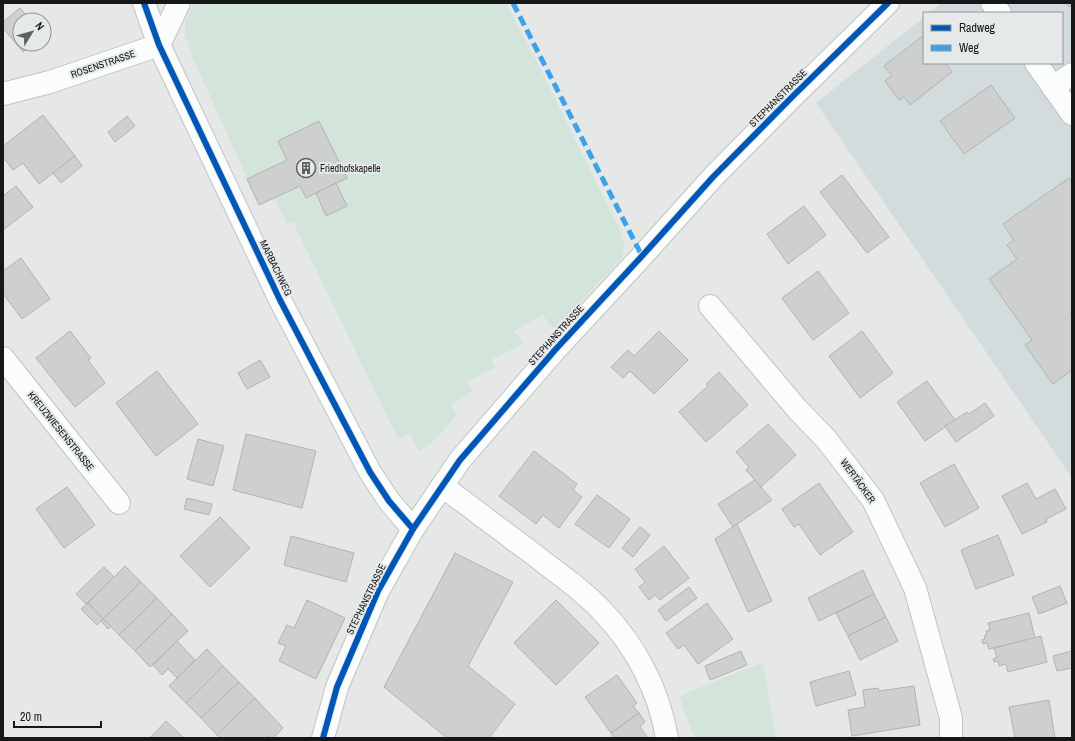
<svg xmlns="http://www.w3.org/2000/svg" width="1075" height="741" font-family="'Archivo Narrow',sans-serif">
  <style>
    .built { fill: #d3dcdc }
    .green { fill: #d3e5db }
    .building { fill: #ced0d0; stroke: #b1b3b2 }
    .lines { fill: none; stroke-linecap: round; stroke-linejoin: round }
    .minor-casing { stroke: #c1c3c3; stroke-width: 24 }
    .minor { stroke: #fbfcfc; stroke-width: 22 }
    .quiet { stroke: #3da2ea; stroke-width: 5; stroke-dasharray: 10 5; stroke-linecap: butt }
    .cycleway-casing { stroke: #e5e9e9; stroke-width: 8 }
    .cycleway { stroke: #0057b8; stroke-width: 6 }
    .labels { text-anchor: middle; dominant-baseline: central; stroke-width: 4; stroke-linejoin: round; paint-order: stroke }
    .street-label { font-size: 10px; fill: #161718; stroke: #e5e9e9 }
    .poi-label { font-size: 10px; fill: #161718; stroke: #e5e9e9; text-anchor: start }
  </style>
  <rect width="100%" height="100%" fill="#e6e8e8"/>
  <polygon class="built" points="941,3 1072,3 1072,478 816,103 924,17 924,63 1062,63 1062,13 929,13"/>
  <g class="green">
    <polygon points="194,3 506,3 533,54 622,234 624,246 623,257 558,326 555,328 551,327 543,315 514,331 524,344 491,360 496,367 467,382 473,391 451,405 457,415 431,444 419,451 410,434 398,439 293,222 287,224 274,198 259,205 191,54 185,35 185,23"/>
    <polygon points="763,662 776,738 694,738 679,696"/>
  </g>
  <g class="building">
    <polygon points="1066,3 1072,3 1072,5 1069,7"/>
    <polygon points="20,8 30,20 20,20 20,44 32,44 23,52 3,28 3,22"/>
    <polygon points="924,35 924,63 945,63 952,72 910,105 904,97 899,100 885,81 892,76 884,66"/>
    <polygon points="991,85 1015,118 964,154 940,121"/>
    <polygon points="43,115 75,156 39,184 23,163 13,170 3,157 3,146"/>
    <polygon points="127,116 135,126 115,142 108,132"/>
    <polygon points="319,121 347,178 306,198 300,186 259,205 247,179 287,160 278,141"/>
    <polygon points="75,156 82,166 61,183 53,173"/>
    <polygon points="842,175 889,237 867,253 820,192"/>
    <polygon points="1069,178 1072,183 1072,313 1070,314 1072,317 1072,370 1053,384 1025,345 1032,340 989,279 1017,259 1007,245 1014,240 1003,224"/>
    <polygon points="336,183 347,206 326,216 316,193"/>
    <polygon points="16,186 33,207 3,230 3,196"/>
    <polygon points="804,206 826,235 788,264 767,234"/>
    <polygon points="21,258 50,299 22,319 4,295 3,296 3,271"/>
    <polygon points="818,271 849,313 813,340 782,298"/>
    <polygon points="70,331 91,358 88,360 105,383 75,407 36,358"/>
    <polygon points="659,331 688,360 654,394 630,371 623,378 611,367 628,350 634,356"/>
    <polygon points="862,331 893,373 860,398 829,356"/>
    <polygon points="260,360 270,377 247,389 238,373"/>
    <polygon points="157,371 198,424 156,456 116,403"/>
    <polygon points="719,372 748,405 706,442 679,412 708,386 706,384"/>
    <polygon points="927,381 955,420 925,441 897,402"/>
    <polygon points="985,403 994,416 956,442 945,426 967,412 969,414"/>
    <polygon points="768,424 796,455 761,487 746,470 749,467 736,452"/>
    <polygon points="246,434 316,451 302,508 233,490"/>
    <polygon points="198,439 224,446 213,486 187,479"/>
    <polygon points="534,451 577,484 573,490 582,497 559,528 543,515 536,524 499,496"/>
    <polygon points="954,464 979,508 945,527 920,483"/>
    <polygon points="755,480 772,500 733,527 718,504"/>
    <polygon points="819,483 853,532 820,555 799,524 794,527 782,509"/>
    <polygon points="1027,483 1036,499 1055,489 1066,509 1046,519 1047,522 1022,534 1002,496"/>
    <polygon points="67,487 95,525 64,548 36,509"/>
    <polygon points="597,495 630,519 609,548 575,524"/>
    <polygon points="187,498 212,504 209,515 184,509"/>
    <polygon points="220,517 250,548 210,587 180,556"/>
    <polygon points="737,524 772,601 748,612 715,539"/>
    <polygon points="640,527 650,535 633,557 622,548"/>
    <polygon points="998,535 1014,575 976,589 961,550"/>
    <polygon points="291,536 354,553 346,582 284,565"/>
    <polygon points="664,546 689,578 660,600 655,595 649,600 639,587 645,582 635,569"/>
    <polygon points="455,553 513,582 468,666 515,704 489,738 447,738 384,687"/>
    <polygon points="125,566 141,582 103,619 88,603"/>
    <polygon points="104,567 114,577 86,604 76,594"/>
    <polygon points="863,570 874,594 819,621 808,598"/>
    <polygon points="141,582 157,598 119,635 103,619"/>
    <polygon points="1060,586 1067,603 1039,614 1032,597"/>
    <polygon points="689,587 697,598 666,621 658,610"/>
    <polygon points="874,594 886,617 848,636 836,613"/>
    <polygon points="157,598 172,614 135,651 119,635"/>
    <polygon points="307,600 345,618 316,679 279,661 286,646 278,643 287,625 294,628"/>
    <polygon points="556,600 599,643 556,685 514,643"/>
    <polygon points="88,603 103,619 97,625 81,609"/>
    <polygon points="707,603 733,639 698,664 684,645 678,649 666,633"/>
    <polygon points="1029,613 1035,638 989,649 987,643 983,644 982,640 985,639 984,636 987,635 986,631 990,630 988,623"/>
    <polygon points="172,614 188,631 150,667 135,651"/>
    <polygon points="886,617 898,641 860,660 848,636"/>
    <polygon points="103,619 111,626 108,629 101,621"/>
    <polygon points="1041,636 1047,662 1008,672 1006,664 999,666 998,661 994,662 993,659 997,657 994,648"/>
    <polygon points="177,641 195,660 177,678 168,669 162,675 153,665"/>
    <polygon points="207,649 223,666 186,703 169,686"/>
    <polygon points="741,651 747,665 710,680 705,666"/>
    <polygon points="1072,651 1072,668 1057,671 1053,656"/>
    <polygon points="223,666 239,682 201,718 186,703"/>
    <polygon points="849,671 856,695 816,706 810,682"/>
    <polygon points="617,675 637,703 633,706 639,713 611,733 585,697"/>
    <polygon points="239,682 255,698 217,735 201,718"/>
    <polygon points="914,686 920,725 852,736 848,710 865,707 863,690 878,688 879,691"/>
    <polygon points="255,698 283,728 273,738 269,738 267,736 266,738 221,738 217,735"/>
    <polygon points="1049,700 1055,738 1015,738 1009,707"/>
    <polygon points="639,713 645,722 640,727 648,738 614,738 611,733"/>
    <polygon points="166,721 183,737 183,738 150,738"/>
  </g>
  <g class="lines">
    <defs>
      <g id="minor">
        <polyline points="144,3 159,45 280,300 370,472 389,501 413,529"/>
        <polyline points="992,3 1000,13"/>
        <polyline points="1036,63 1072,114"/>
        <polyline points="1053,87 1072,74"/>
        <polyline points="3,94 50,82 159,45 179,3"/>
        <polyline points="710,306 798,410 826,439 873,500 915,588 951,718 951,738"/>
        <polyline points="3,358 119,503"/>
        <path d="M442,486C471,507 499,529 528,550C553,570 581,588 603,612C636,646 659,691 667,738"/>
        <polyline points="323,738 337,687 378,591 413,529 460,460 555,350 642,256 713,177 793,96 888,3"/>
      </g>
    </defs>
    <use href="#minor" class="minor-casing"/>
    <use href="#minor" class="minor"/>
    <polyline class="quiet" points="513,3 642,256"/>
    <defs>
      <g id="cycleway">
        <polyline points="144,3 159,45 280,300 370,472 389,501 413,529"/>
        <polyline points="323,738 337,687 378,591 413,529 460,460 555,350 642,256 713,177 793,96 888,3"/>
      </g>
    </defs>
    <use href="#cycleway" class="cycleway-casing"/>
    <use href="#cycleway" class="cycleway"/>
  </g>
  <defs>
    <symbol id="building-ring" viewBox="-11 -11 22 22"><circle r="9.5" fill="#e5e9e9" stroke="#5f6061" stroke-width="1.5"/><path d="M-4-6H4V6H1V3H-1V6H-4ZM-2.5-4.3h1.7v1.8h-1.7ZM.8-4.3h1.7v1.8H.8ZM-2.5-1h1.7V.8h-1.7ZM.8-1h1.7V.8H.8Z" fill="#5f6061"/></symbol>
  </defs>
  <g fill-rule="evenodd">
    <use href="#building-ring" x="295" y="157" width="22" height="22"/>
  </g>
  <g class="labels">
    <g class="street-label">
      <text transform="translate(103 64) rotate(-19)">ROSENSTRASSE</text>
      <text transform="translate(778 98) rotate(-45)">STEPHANSTRASSE</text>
      <text transform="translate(276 268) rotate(64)">MARBACHWEG</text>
      <text transform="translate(556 335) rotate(-48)">STEPHANSTRASSE</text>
      <text transform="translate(61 431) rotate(51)">KREUZWIESENSTRASSE</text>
      <text transform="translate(858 481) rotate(54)">WERTÄCKER</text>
      <text transform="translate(366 599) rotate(-64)">STEPHANSTRASSE</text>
    </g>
    <g class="poi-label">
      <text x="320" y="168">Friedhofskapelle</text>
    </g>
  </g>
  <rect width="1075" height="741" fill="none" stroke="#161718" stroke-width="8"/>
  <rect x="923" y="12" width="140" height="52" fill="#e5e9e9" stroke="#929595"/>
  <rect x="931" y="25" width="20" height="6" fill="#0057b8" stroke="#929595"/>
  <text x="959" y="32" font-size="12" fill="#161718">Radweg</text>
  <rect x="931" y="45" width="20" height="6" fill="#3da2ea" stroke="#929595"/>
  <text x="959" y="52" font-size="12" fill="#161718">Weg</text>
  <g transform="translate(32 32) rotate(53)"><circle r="19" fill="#e5e9e9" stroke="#929595"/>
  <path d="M0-3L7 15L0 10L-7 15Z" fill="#5f6061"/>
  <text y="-6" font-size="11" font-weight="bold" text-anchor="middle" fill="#161718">N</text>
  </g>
  <path d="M14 721v6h87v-6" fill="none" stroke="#161718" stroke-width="2"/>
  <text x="20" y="721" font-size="12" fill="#161718" stroke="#e5e9e9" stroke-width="3" paint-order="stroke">20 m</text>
</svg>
